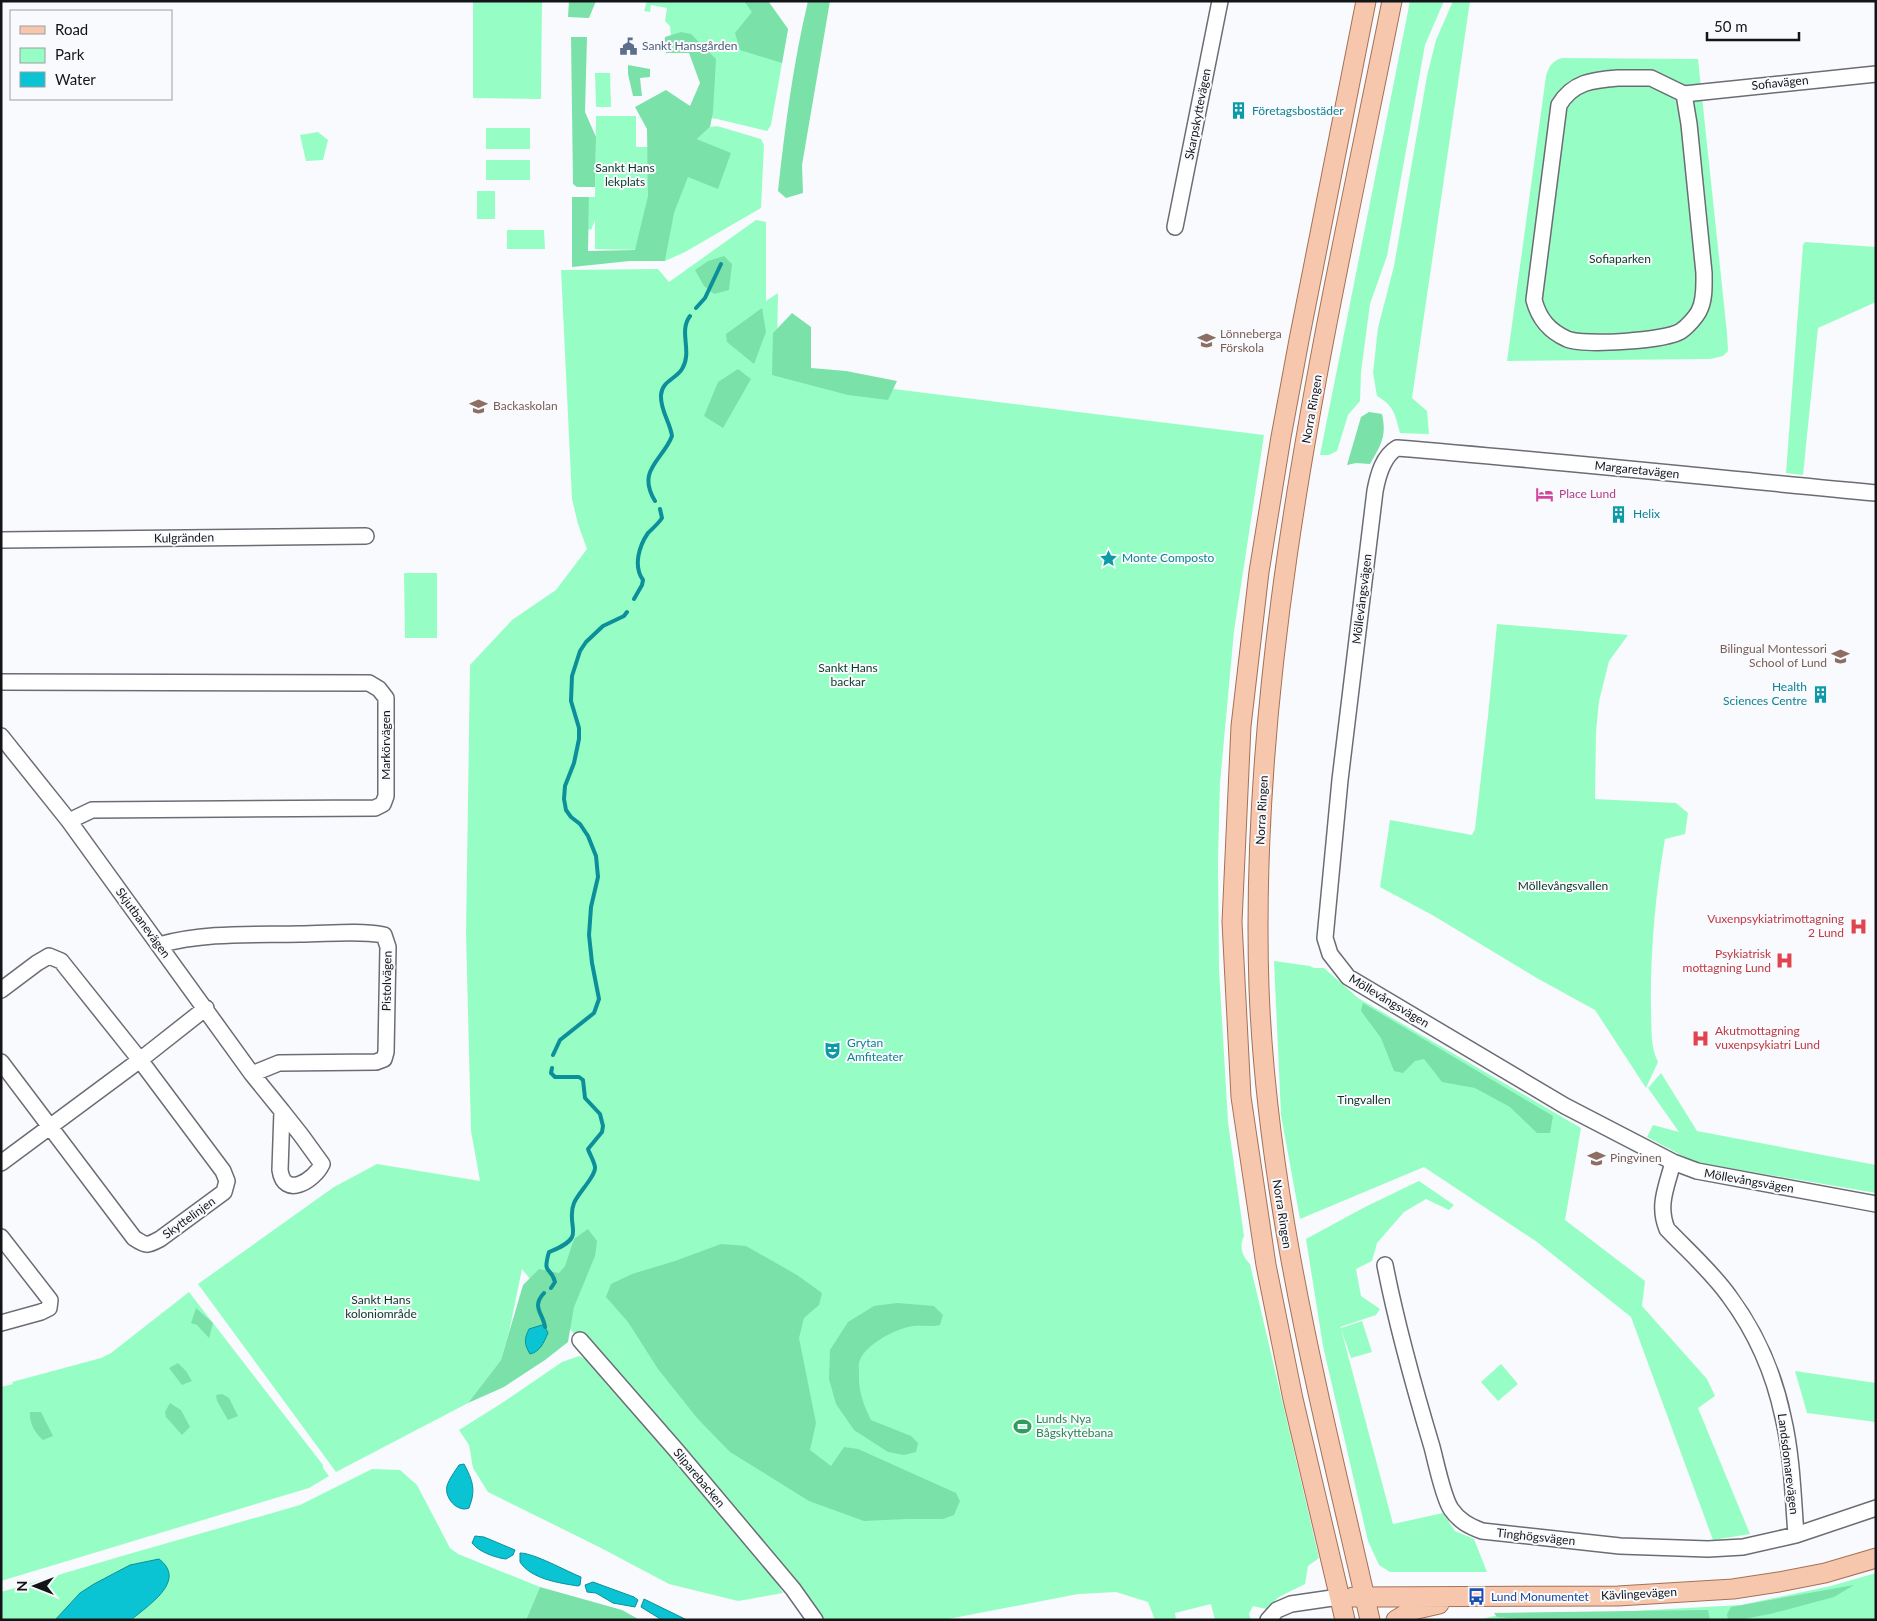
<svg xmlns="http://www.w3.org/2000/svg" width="1877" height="1621" viewBox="0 0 1877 1621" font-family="Lato,sans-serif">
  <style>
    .green { fill: #96fec4 }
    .forest { fill: #7ae1a9 }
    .water { fill: #0ac3d3; stroke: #0d8f9b }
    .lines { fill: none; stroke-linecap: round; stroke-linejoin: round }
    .stream { stroke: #0d8f9b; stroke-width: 4 }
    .minor-casing { stroke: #6b6d75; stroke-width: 18 }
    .major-casing { stroke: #a47155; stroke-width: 21 }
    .minor { stroke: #fff; stroke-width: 15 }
    .major { stroke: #f7c7ad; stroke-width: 19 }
    .labels { text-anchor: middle; stroke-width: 4; stroke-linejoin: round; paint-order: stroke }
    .service-label { font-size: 12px; fill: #4e5e75; stroke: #f9fafe; text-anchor: start }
    .street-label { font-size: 12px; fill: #141518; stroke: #f9fafe }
    .culture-label { font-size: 12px; fill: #0d838f; stroke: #f9fafe; text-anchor: start }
    .park-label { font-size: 12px; fill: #093722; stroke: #f9fafe }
    .education-label { font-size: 12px; fill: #785e54; stroke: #f9fafe; text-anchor: start }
    .hotel-label { font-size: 12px; fill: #b23c85; stroke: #f9fafe; text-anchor: start }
    .health-label { font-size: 12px; fill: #be3a42; stroke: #f9fafe; text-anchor: end }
    .leisure-label { font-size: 12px; fill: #27864d; stroke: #f9fafe; text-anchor: start }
    .transit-label { font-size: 12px; fill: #164399; stroke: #f9fafe; text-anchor: start }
  </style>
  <rect width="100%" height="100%" fill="#f9fafe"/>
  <path class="green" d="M473 1H542L541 99 473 98Z
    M647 1H768L788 29 771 125 767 131 717 119 703 117 700 52 672 50 670 26 665 21 667 8 651 5 650 12 644 11Z
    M1410 1H1444L1425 45 1387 256 1370 304 1361 372 1360 401 1348 415 1337 451 1329 455H1320Z
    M1453 1H1470L1412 398 1427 411 1429 434 1400 433C1395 414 1394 406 1377 396L1373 373 1378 328 1394 266 1427 76 1436 40Z
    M1562 58 1698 59 1727 333 1728 351 1723 356 1710 359 1507 361 1546 76C1549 66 1552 61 1562 58Z
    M595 73H610L611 107H596Z
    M596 116H636V147H656L649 250 595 249V220L591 230 588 229 589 197H595Z
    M717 126 761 139 764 145 761 208 685 252 665 261 673 215 688 176 730 153 697 139 710 127Z
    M486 128H530V149H486Z
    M318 132 328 140 323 160 306 161 300 135Z
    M486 160H530V180H486Z
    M477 191H495V219H477Z
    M756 220 766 222V301L778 293 777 348 805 378 1264 435 1234 631 1220 783 1218 859 1219 969 1228 1122 1244 1236C1239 1246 1242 1256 1250 1264L1319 1558 1308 1566 1305 1584 1279 1597 1266 1609 1253 1606 1249 1614 1251 1620H1215L1211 1604 1175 1613 1176 1620H1155L1148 1602 1116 1592 1078 1594 943 1620H824L584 1339 574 1334 522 1269 509 1332 501 1360 468 1403 336 1472 198 1284 334 1187 377 1164 480 1181 471 1131 466 934 470 665 512 620 556 590 587 549 578 524 572 499 561 270 658 269 669 282Z
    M507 230H544L545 249H507Z
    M1805 242 1876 247V302L1818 328 1803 475 1786 473 1803 245Z
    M404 573H437V638H405Z
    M1497 624 1628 635 1609 661 1599 701 1596 732 1595 799 1676 803 1688 813 1685 834 1665 839C1655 896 1650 955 1651 1013 1652 1030 1650 1046 1658 1062L1646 1088 1595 1010 1535 977 1434 916 1380 887 1390 820 1472 835 1475 829 1488 716Z
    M1274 961 1310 966 1314 968H1324L1358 998 1581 1128 1565 1220 1645 1281 1642 1306 1707 1379 1715 1396 1698 1408 1750 1534 1713 1540 1631 1317 1537 1242 1424 1167 1300 1219 1281 1115Z
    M1661 1073 1697 1131 1876 1165V1193L1694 1162 1647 1137 1653 1125 1679 1132 1648 1088Z
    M1419 1181 1454 1205 1449 1210 1426 1199 1404 1212 1377 1243 1372 1261 1356 1269 1361 1296 1380 1309 1376 1315 1340 1327 1341 1328 1362 1321 1372 1352 1351 1358 1341 1329 1393 1524 1443 1513 1455 1531 1474 1539 1487 1572H1390L1379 1565 1368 1541 1323 1346 1306 1239 1365 1207Z
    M189 1292 323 1465V1468L329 1476 309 1488 1 1581V1387L13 1384 12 1382 101 1358 111 1353Z
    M579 1356 588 1360C632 1409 675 1459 717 1510 740 1536 767 1563 783 1593L738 1601 669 1584 601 1548 488 1492 473 1468 469 1445 459 1430 502 1403 562 1362Z
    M1501 1364 1518 1384 1498 1401 1481 1382Z
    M1795 1371 1876 1383V1422L1807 1413Z
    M372 1469 400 1470 417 1485 450 1548 458 1554 540 1587 526 1620H131L159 1596 130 1565 80 1593 55 1620H1V1592L122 1556 300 1505Z
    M1876 1573V1620H1478L1498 1615 1613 1612 1741 1605 1831 1586Z"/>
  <path class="forest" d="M569 1H596L589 18 568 17Z
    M744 1H768L788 29 782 63 740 50 735 33 752 12Z
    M808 1H830L802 165 803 193 786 198 778 191C785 127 793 64 808 1Z
    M681 32 691 34 716 59 713 112 710 127 697 139 731 153 718 189 688 177 674 213 665 261H630L572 267V197H589L588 251 635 250 648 196 647 129 635 107 666 90 690 106 700 83 689 53H666L664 46 665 37Z
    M571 37H587L585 112 596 137 595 187H577L573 184Z
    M628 65 650 69V77L640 78 642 96H633L628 74Z
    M724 256 732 264 729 290 714 294 704 286 695 270 708 261Z
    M762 308 766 332 754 364 727 342 726 334Z
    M792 313 811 327V368L846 371 897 381 888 400 848 395 772 375 773 333Z
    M738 369 751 379 723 428 704 416 718 382Z
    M1369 412 1382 414C1387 436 1381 445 1370 464L1356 463 1347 465 1361 417Z
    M1363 1003 1553 1116 1550 1133H1537L1510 1107 1475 1088 1442 1082 1424 1059 1415 1061 1403 1073 1394 1071 1381 1038 1361 1011Z
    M588 1229 597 1241 595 1256 574 1307 568 1342 545 1360 504 1387 468 1403 501 1360 523 1285 539 1269 559 1273 565 1266 574 1239Z
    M721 1244 746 1246 797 1275 822 1293 819 1305 804 1318 799 1338 816 1423 810 1450 831 1466 844 1447 858 1449 956 1493 960 1501 954 1515 943 1519H906L864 1521 809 1501 730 1452 697 1418 658 1369 628 1322 606 1297 611 1284 632 1274 675 1261Z
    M897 1303 934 1306 943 1315 940 1325C931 1327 923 1325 913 1326 897 1328 866 1344 860 1360 858 1363 859 1369 859 1372 858 1390 863 1404 871 1420L911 1436 918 1443 916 1452 904 1455 888 1452 854 1430 836 1404 829 1379 830 1350 848 1322 874 1306Z
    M196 1308 213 1323 209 1338 197 1325 191 1323Z
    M178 1363 186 1371 192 1381 182 1385 169 1368Z
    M222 1394 229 1398 238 1416 228 1420 217 1401 216 1395Z
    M170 1403 181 1410 190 1427 182 1435 166 1417 165 1412Z
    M30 1412H41L53 1436 43 1440C35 1433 29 1423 30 1412Z
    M1854 1585 1834 1597 1770 1614 1738 1620H1728L1727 1614 1731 1607Z
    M540 1587 622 1610 640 1620H526Z
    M1708 1610 1710 1620H1529L1497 1617 1494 1613Z"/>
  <path class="water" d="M542 1325 545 1327 548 1333C544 1342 540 1352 530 1354 524 1344 524 1339 529 1329Z
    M464 1464C473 1481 476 1490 469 1508 458 1513 444 1498 447 1486 449 1479 455 1471 459 1465Z
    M475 1536 484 1537 515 1550 513 1555 506 1559C496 1558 479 1552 472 1543Z
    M520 1553C534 1553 566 1571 581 1577L580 1585 578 1586C559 1583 531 1579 520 1562Z
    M159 1559C188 1581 147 1606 131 1620H55L80 1593 94 1584 130 1565Z
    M593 1582 634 1597 638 1600 635 1607 613 1603 596 1593 587 1592 585 1585Z
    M644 1599 687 1620H662L641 1607Z"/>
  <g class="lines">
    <path class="stream" d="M696 308 705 298 721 264
      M655 501C636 470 663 460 672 436 670 422 660 410 661 395 662 381 676 379 682 369 693 351 678 332 690 316
      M634 599 642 585 643 580C633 566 639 546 648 533 653 528 658 524 662 518L660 509
      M553 1055 560 1040 594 1013 599 999 592 963 589 935 591 907 598 877 596 856 588 836 580 824 571 817 566 810 564 799 565 786 574 763 579 739V728L571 701 572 676 580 651 586 642 603 626 624 616 627 612
      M551 1288 555 1282C551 1266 542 1276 549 1252 556 1249 568 1245 572 1237 576 1230 568 1217 574 1203 578 1193 596 1176 595 1167 594 1161 590 1155 588 1149L602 1132 603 1126 600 1114 585 1098 583 1080 579 1077H555L551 1073 552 1068
      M544 1293C531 1307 543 1313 545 1327"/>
    <defs>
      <path id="minor" d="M1618 78H1651L1684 94 1689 124 1704 273C1704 285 1705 300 1699 311 1696 317 1687 327 1681 331 1666 341 1584 346 1567 339 1549 331 1539 319 1534 300L1559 105C1573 82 1592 80 1618 78Z
        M1684 94 1876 74
        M1175 227 1220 1
        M1876 493C1716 478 1557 461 1397 448 1383 456 1378 475 1375 491L1340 780 1325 938 1330 954 1348 977 1565 1106 1673 1162 1697 1171 1876 1204
        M1 540 366 536
        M1 682 369 683 379 689 386 698V796L383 804 375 808 92 810 69 821
        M1 736 69 821 252 1074 282 1111
        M159 945C205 932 253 935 300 934 327 934 357 930 384 935L388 947 386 1052 384 1059 376 1062 279 1063 252 1074
        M1 990 37 963 49 956 61 961 140 1060 223 1171 227 1181 224 1192 160 1239C147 1246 146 1246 134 1238L1 1062
        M282 1111 301 1135 322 1164C314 1181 284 1199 280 1170Z
        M1673 1162C1667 1186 1657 1205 1667 1229 1687 1250 1712 1272 1729 1296 1755 1331 1774 1374 1783 1417 1792 1455 1793 1496 1796 1535
        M1 1163 140 1060 206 1008
        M1 1237 50 1300 49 1308 41 1312 1 1323
        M1385 1265C1397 1327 1414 1387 1432 1447 1436 1462 1443 1497 1451 1509 1459 1521 1469 1526 1482 1531L1620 1546 1708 1549 1743 1547 1796 1535 1876 1508
        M580 1340 676 1450 793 1589 815 1620
        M1268 1620 1277 1610 1291 1604 1339 1597"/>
      <path id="major" d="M1353 1597 1618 1596 1733 1589 1779 1582 1825 1573 1876 1558
        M1345 1620 1293 1399 1266 1265 1241 1097 1232 922 1241 726 1259 572 1281 437 1299 340 1366 1
        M1370 1620C1323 1411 1267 1203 1259 988 1248 655 1327 326 1392 1
        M1396 1620 1413 1610 1439 1604"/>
    </defs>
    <use href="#minor" class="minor-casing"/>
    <use href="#major" class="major-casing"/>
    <use href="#minor" class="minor"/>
    <use href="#major" class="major"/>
  </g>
  <defs>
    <symbol id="civic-bare" viewBox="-9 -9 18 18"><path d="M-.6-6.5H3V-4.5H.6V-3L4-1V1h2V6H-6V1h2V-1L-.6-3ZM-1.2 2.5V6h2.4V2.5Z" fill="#5c6f8a" stroke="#f9fafe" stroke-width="2.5" paint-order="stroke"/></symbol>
    <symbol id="building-bare" viewBox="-9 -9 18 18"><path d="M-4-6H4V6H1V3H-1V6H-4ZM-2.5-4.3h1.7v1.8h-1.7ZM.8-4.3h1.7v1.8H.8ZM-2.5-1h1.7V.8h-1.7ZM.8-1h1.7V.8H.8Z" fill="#0f9aa8" stroke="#f9fafe" stroke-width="2.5" paint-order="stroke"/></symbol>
    <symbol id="school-bare" viewBox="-9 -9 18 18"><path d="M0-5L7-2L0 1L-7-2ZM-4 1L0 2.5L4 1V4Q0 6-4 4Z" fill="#8d6e63" stroke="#f9fafe" stroke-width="2.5" paint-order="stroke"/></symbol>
    <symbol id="hotel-bare" viewBox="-9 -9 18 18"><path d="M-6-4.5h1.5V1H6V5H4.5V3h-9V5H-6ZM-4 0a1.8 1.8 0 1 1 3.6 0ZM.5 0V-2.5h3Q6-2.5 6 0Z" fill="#d1479c" stroke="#f9fafe" stroke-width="2.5" paint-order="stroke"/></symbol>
    <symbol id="sight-bare" viewBox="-9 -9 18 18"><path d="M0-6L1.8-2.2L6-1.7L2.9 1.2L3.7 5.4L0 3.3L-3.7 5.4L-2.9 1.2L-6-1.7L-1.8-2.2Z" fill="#0f9aa8" stroke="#f9fafe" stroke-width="2.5" paint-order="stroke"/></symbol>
    <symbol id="hospital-bare" viewBox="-9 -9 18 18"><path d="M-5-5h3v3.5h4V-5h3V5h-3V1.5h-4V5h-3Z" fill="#e0444e" stroke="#f9fafe" stroke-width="2.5" paint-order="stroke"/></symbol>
    <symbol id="theatre-bare" viewBox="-9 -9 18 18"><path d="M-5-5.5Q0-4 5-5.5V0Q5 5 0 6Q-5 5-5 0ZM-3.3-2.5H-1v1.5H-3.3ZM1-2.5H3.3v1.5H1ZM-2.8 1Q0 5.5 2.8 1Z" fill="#0f9aa8" stroke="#f9fafe" stroke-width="2.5" paint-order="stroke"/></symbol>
    <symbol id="stadium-bare" viewBox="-9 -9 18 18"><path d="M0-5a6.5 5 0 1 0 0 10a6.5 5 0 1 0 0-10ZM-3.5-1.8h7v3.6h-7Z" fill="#2e9e5b" stroke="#f9fafe" stroke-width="2.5" paint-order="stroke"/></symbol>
    <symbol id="bus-bare" viewBox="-9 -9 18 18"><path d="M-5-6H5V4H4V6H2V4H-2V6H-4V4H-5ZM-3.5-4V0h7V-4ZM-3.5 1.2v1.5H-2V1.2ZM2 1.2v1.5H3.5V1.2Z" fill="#1a4fb4" stroke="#f9fafe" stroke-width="2.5" paint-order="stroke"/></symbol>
  </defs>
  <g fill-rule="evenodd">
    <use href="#civic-bare" x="616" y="34" width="25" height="25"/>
    <use href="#building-bare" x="1226" y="98" width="25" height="25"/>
    <use href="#school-bare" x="1194" y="328" width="25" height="25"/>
    <use href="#school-bare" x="466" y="394" width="25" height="25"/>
    <use href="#hotel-bare" x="1532" y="482" width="25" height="25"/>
    <use href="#building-bare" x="1606" y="502" width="25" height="25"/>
    <use href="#sight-bare" x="1096" y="546" width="25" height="25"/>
    <use href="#school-bare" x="1828" y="644" width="25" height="25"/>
    <use href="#building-bare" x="1808" y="682" width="25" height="25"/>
    <use href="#hospital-bare" x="1846" y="914" width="25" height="25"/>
    <use href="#hospital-bare" x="1772" y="948" width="25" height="25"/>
    <use href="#hospital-bare" x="1688" y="1026" width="25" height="25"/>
    <use href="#theatre-bare" x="820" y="1038" width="25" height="25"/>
    <use href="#school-bare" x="1584" y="1146" width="25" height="25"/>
    <use href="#stadium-bare" x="1010" y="1414" width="25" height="25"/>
    <use href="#bus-bare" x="1464" y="1584" width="25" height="25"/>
  </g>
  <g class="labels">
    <g class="service-label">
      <text x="642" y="50">Sankt Hansgården</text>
    </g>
    <g class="street-label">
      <text transform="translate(1780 83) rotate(-6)" y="4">Sofiavägen</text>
      <text transform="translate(1198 114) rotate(-79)" y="4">Skarpskyttevägen</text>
      <text transform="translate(1312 409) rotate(-80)" y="4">Norra Ringen</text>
      <text transform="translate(1637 470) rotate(6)" y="4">Margaretavägen</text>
      <text transform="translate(184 538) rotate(-1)" y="4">Kulgränden</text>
      <text transform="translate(1362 599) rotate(-83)" y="4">Möllevångsvägen</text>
      <text transform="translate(386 745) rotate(-90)" y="4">Markörvägen</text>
      <text transform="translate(1262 810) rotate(-87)" y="4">Norra Ringen</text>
      <text transform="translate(143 923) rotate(54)" y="4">Skjutbanevägen</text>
      <text transform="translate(387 981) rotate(-89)" y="4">Pistolvägen</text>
      <text transform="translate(1389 1001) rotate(31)" y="4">Möllevångsvägen</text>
      <text transform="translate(1749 1181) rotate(10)" y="4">Möllevångsvägen</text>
      <text transform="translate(1282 1214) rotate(81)" y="4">Norra Ringen</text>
      <text transform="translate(189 1218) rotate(-36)" y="4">Skyttelinjen</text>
      <text transform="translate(1788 1464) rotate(83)" y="4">Landsdomarevägen</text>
      <text transform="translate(699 1478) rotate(50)" y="4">Sliparebacken</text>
      <text transform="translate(1536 1537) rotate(6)" y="4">Tinghögsvägen</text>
      <text transform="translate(1639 1594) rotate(-3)" y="4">Kävlingevägen</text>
    </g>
    <g class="culture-label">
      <text x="1252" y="115">Företagsbostäder</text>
      <text x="1633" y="518">Helix</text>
      <text x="1122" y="562">Monte Composto</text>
      <text x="1807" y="691" text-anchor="end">Health<tspan x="1807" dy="14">Sciences Centre</tspan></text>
      <text x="847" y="1047">Grytan<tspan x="847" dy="14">Amfiteater</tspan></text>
    </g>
    <g class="park-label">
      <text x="625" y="172">Sankt Hans<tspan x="625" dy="14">lekplats</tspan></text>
      <text x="1620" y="263">Sofiaparken</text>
      <text x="848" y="672">Sankt Hans<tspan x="848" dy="14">backar</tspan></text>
      <text x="1563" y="890">Möllevångsvallen</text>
      <text x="1364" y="1104">Tingvallen</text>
      <text x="381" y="1304">Sankt Hans<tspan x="381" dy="14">koloniområde</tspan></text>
    </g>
    <g class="education-label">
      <text x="1220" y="338">Lönneberga<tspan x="1220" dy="14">Förskola</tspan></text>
      <text x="493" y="410">Backaskolan</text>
      <text x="1827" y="653" text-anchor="end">Bilingual Montessori<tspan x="1827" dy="14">School of Lund</tspan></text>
      <text x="1610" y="1162">Pingvinen</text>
    </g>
    <g class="hotel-label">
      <text x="1559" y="498">Place Lund</text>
    </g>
    <g class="health-label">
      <text x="1844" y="923">Vuxenpsykiatrimottagning<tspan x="1844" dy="14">2 Lund</tspan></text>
      <text x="1771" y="958">Psykiatrisk<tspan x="1771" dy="14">mottagning Lund</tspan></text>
      <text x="1715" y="1035" text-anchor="start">Akutmottagning<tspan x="1715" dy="14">vuxenpsykiatri Lund</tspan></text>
    </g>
    <g class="leisure-label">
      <text x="1036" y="1423">Lunds Nya<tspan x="1036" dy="14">Bågskyttebana</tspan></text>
    </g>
    <g class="transit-label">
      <text x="1491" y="1601">Lund Monumentet</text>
    </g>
  </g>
  <rect width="1877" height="1621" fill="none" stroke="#141518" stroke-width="5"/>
  <rect x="10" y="10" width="162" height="90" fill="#f9fafe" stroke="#9d9ea2"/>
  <rect x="20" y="26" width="25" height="8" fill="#f7c7ad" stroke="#9d9ea2"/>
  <text x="55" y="35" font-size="15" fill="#141518">Road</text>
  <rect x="20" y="48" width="25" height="15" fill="#96fec4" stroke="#9d9ea2"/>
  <text x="55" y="60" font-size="15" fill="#141518">Park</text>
  <rect x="20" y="72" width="25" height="15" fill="#0ac3d3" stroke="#9d9ea2"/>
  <text x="55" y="85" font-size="15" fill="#141518">Water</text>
  <g transform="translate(35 1586) rotate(270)" stroke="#f9fafe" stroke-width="4" paint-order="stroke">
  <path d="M0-4L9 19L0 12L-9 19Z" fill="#141518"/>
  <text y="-8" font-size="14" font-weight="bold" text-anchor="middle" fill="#141518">N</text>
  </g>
  <path d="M1707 32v8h92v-8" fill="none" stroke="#141518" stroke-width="2.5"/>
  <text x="1714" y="32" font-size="15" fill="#141518" stroke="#f9fafe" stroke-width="4" paint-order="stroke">50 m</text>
</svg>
